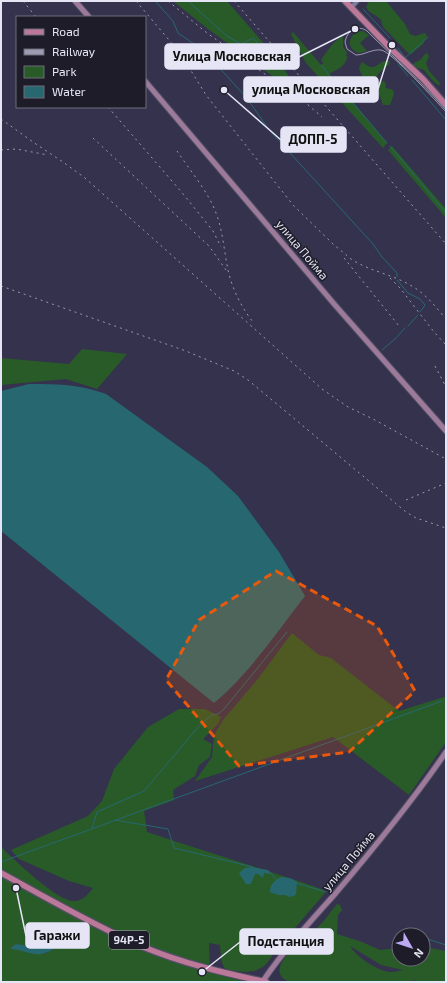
<svg xmlns="http://www.w3.org/2000/svg" width="447" height="983" viewBox="0 0 447 983" font-family="'Exo 2',sans-serif">
  <style>
    .green { fill: #295b29; fill-rule: evenodd }
    .water { fill: #276870 }
    .lines { fill: none; stroke-linecap: round; stroke-linejoin: round }
    .stream { stroke: #276870; stroke-width: 1 }
    .tertiary-casing { stroke: #504f65; stroke-width: 6 }
    .secondary-casing { stroke: #504f65; stroke-width: 7 }
    .primary-casing { stroke: #504f65; stroke-width: 8 }
    .tertiary { stroke: #7f7d9d; stroke-width: 4 }
    .secondary { stroke: #9d7a9a; stroke-width: 5 }
    .primary { stroke: #bc7898; stroke-width: 5.5 }
    .tram { stroke: #9c9bb0; stroke-width: 1 }
    .rail { stroke: #9c9bb0; stroke-width: 1; stroke-dasharray: 2 4; stroke-linecap: butt }
    .marked { fill: #e8590c; fill-opacity: 0.2; stroke: #e8590c; stroke-width: 3; stroke-dasharray: 8 5; stroke-linejoin: round }
    .labels { text-anchor: middle; stroke-width: 3; stroke-linejoin: round; paint-order: stroke }
    .shield { fill: #1d1c28; stroke: #a9a9b8; stroke-width: 1 }
    .shield-label { font-size: 11px; font-weight: bold; fill: #e5e5f6 }
    .street-label { font-size: 12px; fill: #e5e5f6; stroke: #1d1c28 }
    .leader { fill: none; stroke: #e5e5f6; stroke-width: 1.5 }
    .callout-dot { fill: #e5e5f6; stroke: #1d1c28; stroke-width: 1.5 }
    .callout { fill: #e5e5f6; stroke: #e5e5f6; stroke-width: 1.5 }
    .callout-label { font-size: 13px; text-anchor: middle; font-weight: bold; fill: #111 }
  </style>
  <rect width="100%" height="100%" fill="#34324d"/>
  <path class="green" d="M173 1H227L278 60 304 99 208 29Z
    M369 1H386L405 24 410 34 415 36 425 33 427 36 423 44 411 54 408 53 383 27 381 20C376 14 369 14 366 7Z
    M363 31 369 35 360 43 367 51 359 53C344 49 349 31 363 31Z
    M293 32 321 65 323 63 321 60C328 50 331 44 341 37H343V46L347 53 346 56 348 57C346 59 346 62 344 64 341 69 333 71 329 74L387 143 383 148 306 63 291 34Z
    M426 53H427L429 56 426 63 429 71 440 83 439 86 432 80 424 70 413 66 414 63 420 60Z
    M384 61H389L390 64C384 68 379 72 376 78V81L379 83 383 81 385 82 386 88 393 90 394 94 390 105H383L380 96 377 92H362L359 90 363 77 359 69 361 63 362 62C374 70 372 68 384 61Z
    M392 146 446 209V218L388 150Z
    M82 349 127 354 97 389 66 379 1 385V358L69 364Z
    M292 633 319 655 331 658 399 711 444 697 446 699V742L409 795 333 737 195 781 212 757 214 735 223 720 257 680Z
    M179 709H205L221 717 218 724 203 739 212 744 210 757 199 765 195 776 173 790 174 800 144 811 147 832C206 852 265 869 324 890L325 893 277 949H276C266 969 257 974 235 971 232 970 226 970 224 967 220 961 221 951 220 945L209 943 210 972 248 982H1V847C14 859 59 904 76 901 84 900 89 893 93 888L69 881 19 859 11 850 88 816 102 801 114 769 148 727ZM62 932 67 934C49 957 45 957 18 949L16 944C21 945 26 947 31 948 44 948 55 942 62 932Z
    M337 904 340 905 342 910 338 915 337 934 362 942 380 950 399 948V959H423V944L425 947 446 951V982H416L414 979V982H290C260 972 303 938 314 930 323 924 330 912 337 904ZM350 946 381 965 403 970C399 971 394 972 390 972 378 971 356 957 350 946Z"/>
  <path class="water" d="M29 384C57 384 79 384 106 394L207 467 238 496 279 552 305 596C277 632 249 674 214 703L1 531V391Z
    M252 867 268 870 271 873 269 874 264 873 263 878 258 874H255L251 884H246L239 873 245 868Z
    M281 877 290 878 297 882 296 894 294 896 288 897 286 895H278L270 892C270 884 275 880 281 877Z
    M66 931 67 934C57 947 48 958 30 953 23 952 19 949 11 949V948L16 944C30 946 40 950 54 941 59 938 61 933 66 931Z"/>
  <g class="lines">
    <path class="stream" d="M155 1 173 21 178 33 203 50 246 97 270 131 373 244 382 257 397 273V277
      M188 1 227 36 241 44 253 38 276 64
      M363 9 390 38
      M398 48 405 57
      M405 58 428 37
      M398 64 408 76
      M321 65 387 143
      M412 80 446 120
      M390 146 446 213
      M397 280 408 293 420 299 425 305 420 312
      M408 326 418 315
      M382 350 395 339 405 328
      M115 820 168 829 174 848 253 867
      M92 828 97 812 144 791 199 726 212 715 218 714 224 709 287 632
      M1 862 442 701
      M271 873 276 880
      M296 883 326 892
      M424 938 446 945"/>
    <defs>
      <path id="tertiary" d="M351 8 357 1"/>
      <path id="secondary" d="M75 1 89 17
        M145 81 335 305 446 431
        M263 981C284 950 310 922 335 894 374 848 412 802 446 752"/>
      <path id="primary" d="M345 1 390 48 423 79 446 105
        M1 873C47 898 93 925 141 946 181 963 224 973 266 982"/>
    </defs>
    <use href="#tertiary" class="tertiary-casing"/>
    <use href="#secondary" class="secondary-casing"/>
    <use href="#primary" class="primary-casing"/>
    <use href="#tertiary" class="tertiary"/>
    <use href="#secondary" class="secondary"/>
    <use href="#primary" class="primary"/>
    <path class="tram" d="M446 110C422 82 394 58 367 31 357 24 347 31 345 42L347 49 356 55C364 55 372 49 381 50 391 51 437 102 446 112"/>
    <path class="rail" d="M23 1 36 17
      M136 1 180 53 206 95 293 205 333 244 351 259C369 271 391 274 410 285 425 293 435 306 446 319
      M168 1 207 33 307 104 322 117
      M234 1 446 244
      M108 107 184 195 213 231 221 247
      M1 119 33 142 63 162 85 178 322 389 348 407 373 419 446 459
      M93 138 209 246 226 270
      M1 150 16 149 48 155
      M177 151C189 169 209 193 216 213 223 231 224 251 228 270 232 288 241 307 253 322
      M344 258 399 326
      M390 278 400 288 434 332 446 345
      M1 286 186 351 234 371 248 380 406 512 416 518 446 528
      M435 366 446 387
      M406 500 446 483"/>
  </g>
  <path class="marked" d="M276 571 377 626 415 691 349 752 239 766 166 680 199 620Z"/>
  <g class="labels">
    <rect class="shield" x="109" y="931" width="40" height="18" rx="3"/>
    <g class="shield-label">
      <text x="129" y="944">94Р-5</text>
    </g>
    <g class="street-label">
      <text transform="translate(302 250) rotate(50)" y="4">улица Пойма</text>
      <text transform="translate(349 861) rotate(-50)" y="4">улица Пойма</text>
    </g>
  </g>
  <path class="leader" d="M355 29L299 57M392 45L378 89M224 90L281 140M16 888L26 936M202 972L240 942"/>
  <g class="callout-dot">
    <circle cx="355" cy="29" r="4"/>
    <circle cx="392" cy="45" r="4"/>
    <circle cx="224" cy="90" r="4"/>
    <circle cx="16" cy="888" r="4"/>
    <circle cx="202" cy="972" r="4"/>
  </g>
  <g class="callout">
    <rect x="165" y="44" width="134" height="25" rx="4"/>
    <rect x="244" y="77" width="134" height="25" rx="4"/>
    <rect x="281" y="127" width="65" height="25" rx="4"/>
    <rect x="26" y="923" width="63" height="25" rx="4"/>
    <rect x="240" y="929" width="93" height="25" rx="4"/>
  </g>
  <g class="callout-label">
    <text x="232" y="61">Улица Московская</text>
    <text x="311" y="94">улица Московская</text>
    <text x="313" y="144">ДОПП-5</text>
    <text x="57" y="940">Гаражи</text>
    <text x="286" y="946">Подстанция</text>
  </g>
  <rect width="447" height="983" fill="none" stroke="#e5e5f6" stroke-width="4"/>
  <rect x="16" y="16" width="130" height="92" fill="#1d1c28" stroke="#6d6c7a"/>
  <rect x="24" y="29" width="20" height="6" fill="#bc7898" stroke="#6d6c7a"/>
  <text x="52" y="36" font-size="12" fill="#e5e5f6">Road</text>
  <rect x="24" y="49" width="20" height="6" fill="#9c9bb0" stroke="#6d6c7a"/>
  <text x="52" y="56" font-size="12" fill="#e5e5f6">Railway</text>
  <rect x="24" y="66" width="20" height="12" fill="#295b29" stroke="#6d6c7a"/>
  <text x="52" y="76" font-size="12" fill="#e5e5f6">Park</text>
  <rect x="24" y="86" width="20" height="12" fill="#276870" stroke="#6d6c7a"/>
  <text x="52" y="96" font-size="12" fill="#e5e5f6">Water</text>
  <g transform="translate(411 947) rotate(129)"><circle r="19" fill="#1d1c28" stroke="#6d6c7a"/>
  <path d="M0-3L7 15L0 10L-7 15Z" fill="#bea9f5"/>
  <text y="-6" font-size="11" font-weight="bold" text-anchor="middle" fill="#e5e5f6">N</text>
  </g>
</svg>
